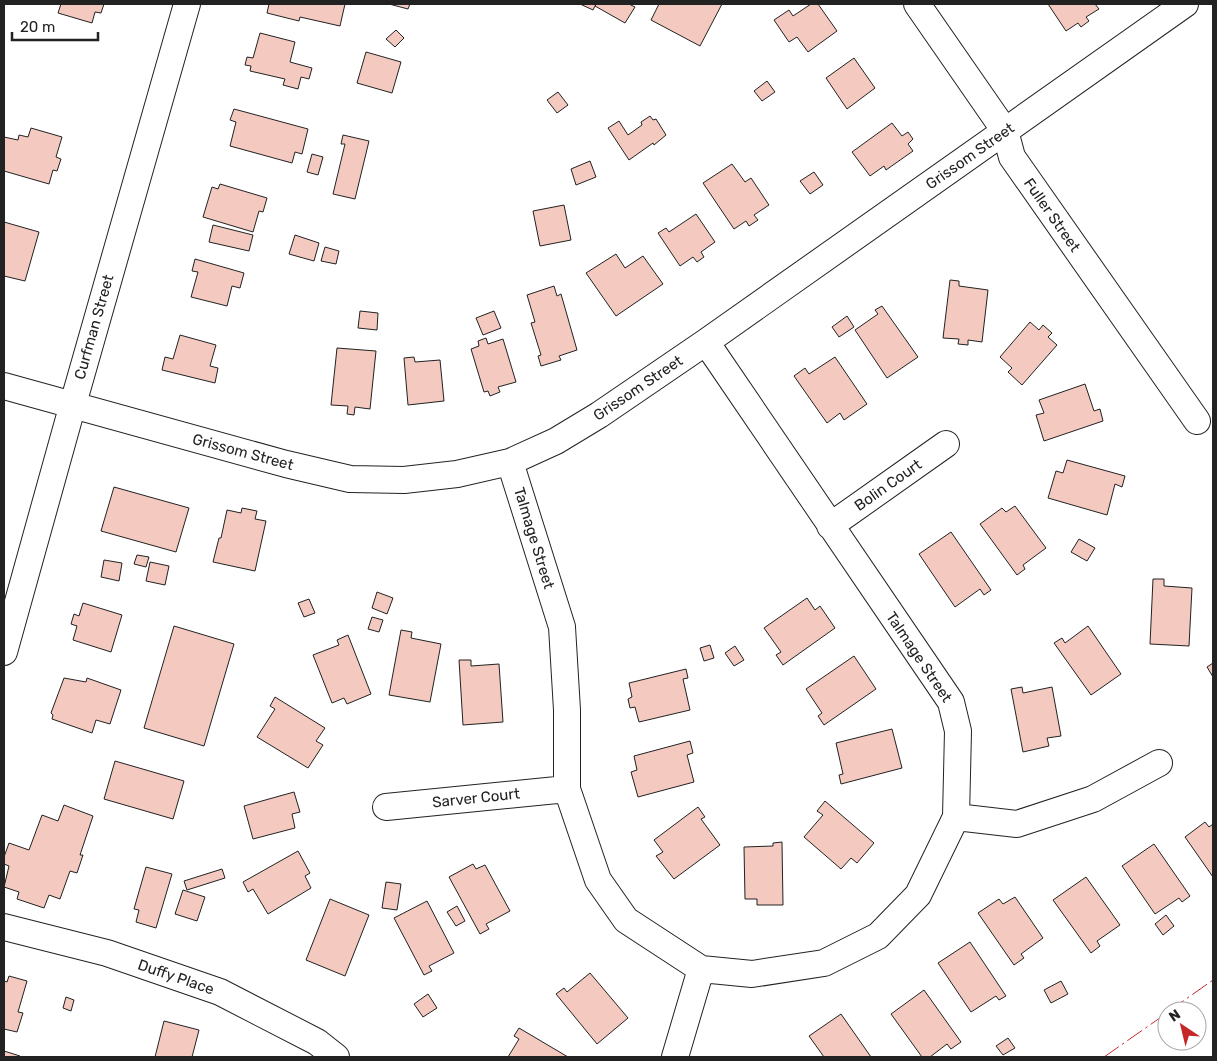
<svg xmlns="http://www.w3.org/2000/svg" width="1217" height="1061" viewBox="0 0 1217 1061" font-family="Rubik,sans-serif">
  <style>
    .building { fill: #f3c9c0; stroke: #222 }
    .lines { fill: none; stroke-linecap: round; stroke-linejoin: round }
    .minor-casing { stroke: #222; stroke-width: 28 }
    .minor { stroke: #fff; stroke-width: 26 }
    .power { stroke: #c62828; stroke-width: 1; stroke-dasharray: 18 4 2.5 4; stroke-linecap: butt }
    .labels { text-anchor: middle; stroke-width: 4; stroke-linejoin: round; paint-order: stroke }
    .street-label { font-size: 15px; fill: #222; stroke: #fff }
  </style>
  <rect width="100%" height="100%" fill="#fff"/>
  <path class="building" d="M61 4H104L101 13 95 12 92 23 58 13Z
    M269 4H345L340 26 300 17 299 21 267 13Z
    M389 4H410L408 9Z
    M580 4H596L593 10Z
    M597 4H629L635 7 625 23 595 6Z
    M659 4H722L700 46 651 20Z
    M811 4H818L837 31 808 52 797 37 789 42 774 20 789 10 793 16Z
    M1048 4H1095L1099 9 1086 17 1089 21 1081 27 1078 23 1066 31Z
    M396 30 404 38 395 47 386 39Z
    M260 33 295 42 290 62 312 68 309 79 301 77 298 89 283 85 285 79 250 71 251 66 245 65 247 57 253 58Z
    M366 52 401 62 392 93 357 83Z
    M854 58 875 88 847 109 826 78Z
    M767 81 775 92 762 101 754 91Z
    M558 92 568 105 557 113 547 100Z
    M234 109 308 129 302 154 295 152 292 163 230 146 236 122 230 120Z
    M650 116 653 120 656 119 666 135 654 145 653 143 629 160 608 128 619 121 628 135 642 125 641 122Z
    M892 123 902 136 908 132 913 139 908 144 913 151 886 170 884 166 870 176 852 152Z
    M31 128 62 137 56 157 61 159 57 171 53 170 49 184 4 171V137L18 140 19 135 28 137Z
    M343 135 369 141 355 199 333 194 345 144H341Z
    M312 154 323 157 318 175 307 172Z
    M590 161 596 177 576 185 571 169Z
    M732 164 745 182 751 178 769 205 754 215 758 220 749 226 746 221 734 229 703 183Z
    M814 172 823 185 810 194 800 181Z
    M220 184 267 198 263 212 259 211 253 232 203 217 212 187 218 189Z
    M564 205 571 240 540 246 533 211Z
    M696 214 715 242 701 252 704 257 697 262 693 257 680 266 658 233 666 228 669 232Z
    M4 222 39 232 25 281 4 276Z
    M213 225 253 235 249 251 209 242Z
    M295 235 319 243 314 261 289 254Z
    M325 247 339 251 336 264 321 261Z
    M616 254 625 268 643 256 663 284 616 316 586 273Z
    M195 259 244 273 240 288 232 286 227 306 191 297 198 272 192 271Z
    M950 280 959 281V286L988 290 982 342 968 340V345L958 344 959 339 943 338Z
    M554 286 557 296 561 294 577 350 559 356 561 360 541 366 538 356 541 355 531 323 535 322 527 295Z
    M882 306 918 357 887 378 855 330 878 314 875 310Z
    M360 311 378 313 377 330 358 328Z
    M494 311 501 328 483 335 476 318Z
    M847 316 854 327 839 337 832 327Z
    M1030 322 1039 330 1043 325 1052 333 1048 337 1057 345 1022 385 1008 372 1012 368 1000 357Z
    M180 335 216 345 210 366 218 368 215 383 162 370 165 357 173 359Z
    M486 338 488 344 503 339 516 382 498 387 500 392 490 396 488 391 484 392 471 349 479 346 478 341Z
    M337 348 376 351 370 409 355 407 354 415 347 414 348 406 331 405Z
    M414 357 415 362 440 360 444 401 408 405 404 358Z
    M835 357 867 404 844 420 840 413 827 423 794 376 805 368 809 374Z
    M1085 384 1094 411 1100 409 1103 421 1044 441 1036 415 1044 413 1039 400Z
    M1067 460 1125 476 1122 487 1115 484 1107 515 1048 498 1056 471 1063 473Z
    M114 487 189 508 176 552 101 531Z
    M1015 506 1046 548 1023 565 1025 569 1017 575 980 524 1002 508 1006 512Z
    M242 508 257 511 255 519 266 521 255 571 213 562 219 538H221L227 510 241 513Z
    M951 532 991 590 984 595 980 589 955 607 919 554Z
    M1079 539 1095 548 1087 561 1071 552Z
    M137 555 149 557 146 567 134 564Z
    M104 560 122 563 119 581 101 577Z
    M150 562 169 566 165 585 146 581Z
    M1153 579H1164V586L1192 588 1189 646 1150 644Z
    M377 592 393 598 387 614 372 608Z
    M807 598 815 610 820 606 835 628 783 665 776 655 781 652 764 628Z
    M309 599 315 613 304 617 298 603Z
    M83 603 122 615 111 652 73 640 77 626 71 624 74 614 79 616Z
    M372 617 383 620 379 632 368 629Z
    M174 626 234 644 204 746 144 728Z
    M1088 626 1121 674 1091 695 1054 643 1062 638 1065 643Z
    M401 630 412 632 411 638 441 644 430 702 389 695Z
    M348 635 371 694 347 704 344 698 332 703 313 655 339 645 337 640Z
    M710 645 714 658 704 661 700 648Z
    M735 646 744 660 734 666 725 653Z
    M854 656 876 689 824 725 818 716 822 713 806 689Z
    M459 660H471V666L499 664 503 722 463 725Z
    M1213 663V677L1207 667Z
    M686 669 688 678 683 679 690 710 639 722 635 707 630 708 628 699 632 697 629 683Z
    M64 678 86 682 87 678 121 690 110 724 96 720 92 733 52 719 53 715 51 713Z
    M1022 687 1023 693 1052 687 1061 736 1047 738 1049 746 1023 752 1011 689Z
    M275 697 325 728 316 741 323 745 308 768 257 737 275 709 270 706Z
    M892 729 902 768 841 784 839 775 843 774 836 743Z
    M690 741 693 753 687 755 694 782 638 797 631 772 637 770 634 756Z
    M115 761 184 781 173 819 104 799Z
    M294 792 300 812 292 814 295 828 253 839 244 806Z
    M825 801 874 843 857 863 851 858 841 869 804 837 823 815 817 811Z
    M64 805 93 816 80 855H83L77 873 70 871 60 899 49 895 44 908 17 899 19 892 4 887 9 866 4 864V857L9 843 29 850 42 815 58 821Z
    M698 807 705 817 701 819 720 845 674 879 656 856 663 852 654 840Z
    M1205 822 1209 827 1213 824V877L1185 837Z
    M782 842 783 905H757V899H745L744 847 773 846V843Z
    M1154 844 1190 896 1182 902 1179 898 1155 914 1122 866Z
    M298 851 310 873 305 876 311 888 268 914 253 889 248 892 243 882Z
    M473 864 476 869 485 865 510 911 486 924 489 929 480 934 449 877Z
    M146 867 172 874 156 928 136 922 139 910 134 909Z
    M222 869 225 878 187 890 184 881Z
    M1086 877 1120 925 1097 941 1100 946 1091 953 1053 900Z
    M386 882 401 884 397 910 382 908Z
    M183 890 205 897 197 921 175 914Z
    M1015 897 1043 938 1021 954 1024 958 1014 965 978 913 999 899 1003 904Z
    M330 899 369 915 345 976 306 960Z
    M427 901 454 953 429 966 432 971 424 975 394 918Z
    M457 906 465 921 456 926 447 912Z
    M1166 915 1174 926 1163 935 1155 924Z
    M970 942 1006 996 999 1000 996 996 971 1012 938 963Z
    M590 973 628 1018 597 1044 556 994 564 988 567 992Z
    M9 976 27 981 18 1012 23 1013 17 1032 4 1029V981L7 982Z
    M1061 981 1068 994 1051 1003 1044 990Z
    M924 990 961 1042 951 1049 947 1044 930 1057H922L891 1014Z
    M428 994 437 1008 423 1017 414 1004Z
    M66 997 74 1000 71 1011 63 1008Z
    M841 1014 871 1057H824L809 1036Z
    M164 1021 199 1030 192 1057H155Z
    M519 1028 568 1057H508L519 1039 514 1036Z
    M1008 1038 1015 1048 1003 1055 996 1046Z
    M4 1051 20 1056 19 1057H4Z"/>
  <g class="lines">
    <defs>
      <path id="minor" d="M917 4 1005 131 1012 157 1197 421
        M4 386 286 464 350 479 404 480 457 474 510 462 556 441 599 415 706 342 1185 4
        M510 462 562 627 567 710V789L598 880 626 920 701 969 752 974 824 963 878 936 918 895 956 817 958 731 951 702 706 342
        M830 526 946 444
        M4 652 73 404 187 4
        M386 807 567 789
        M956 817 1017 824 1093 799 1159 763
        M4 927 107 953 220 992 317 1042 336 1057
        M675 1057 701 969"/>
    </defs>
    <use href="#minor" class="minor-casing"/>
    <use href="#minor" class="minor"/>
    <path class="power" d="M1169 1011 1213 980
      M1104 1057 1167 1013"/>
  </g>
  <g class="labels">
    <g class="street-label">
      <text transform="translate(970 156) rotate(-35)" y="5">Grissom Street</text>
      <text transform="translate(1052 215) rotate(55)" y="5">Fuller Street</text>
      <text transform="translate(94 327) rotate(-74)" y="5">Curfman Street</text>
      <text transform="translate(638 388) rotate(-34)" y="5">Grissom Street</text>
      <text transform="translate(243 452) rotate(15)" y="5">Grissom Street</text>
      <text transform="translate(888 485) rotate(-35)" y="5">Bolin Court</text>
      <text transform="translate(534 538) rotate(73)" y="5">Talmage Street</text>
      <text transform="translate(919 657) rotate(56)" y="5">Talmage Street</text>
      <text transform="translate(476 798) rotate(-6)" y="5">Sarver Court</text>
      <text transform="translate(176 977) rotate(19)" y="5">Duffy Place</text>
    </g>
  </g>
  <rect width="1217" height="1061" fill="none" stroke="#222222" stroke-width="10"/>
  <g transform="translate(1182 1026) rotate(325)"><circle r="24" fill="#ffffff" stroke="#a7a7a7"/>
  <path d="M0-4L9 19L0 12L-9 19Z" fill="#c62828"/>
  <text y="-8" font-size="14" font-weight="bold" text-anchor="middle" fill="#222222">N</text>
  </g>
  <path d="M12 32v8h86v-8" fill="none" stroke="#222222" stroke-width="2.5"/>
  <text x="20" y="32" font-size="15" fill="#222222" stroke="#ffffff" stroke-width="4" paint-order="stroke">20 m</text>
</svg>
